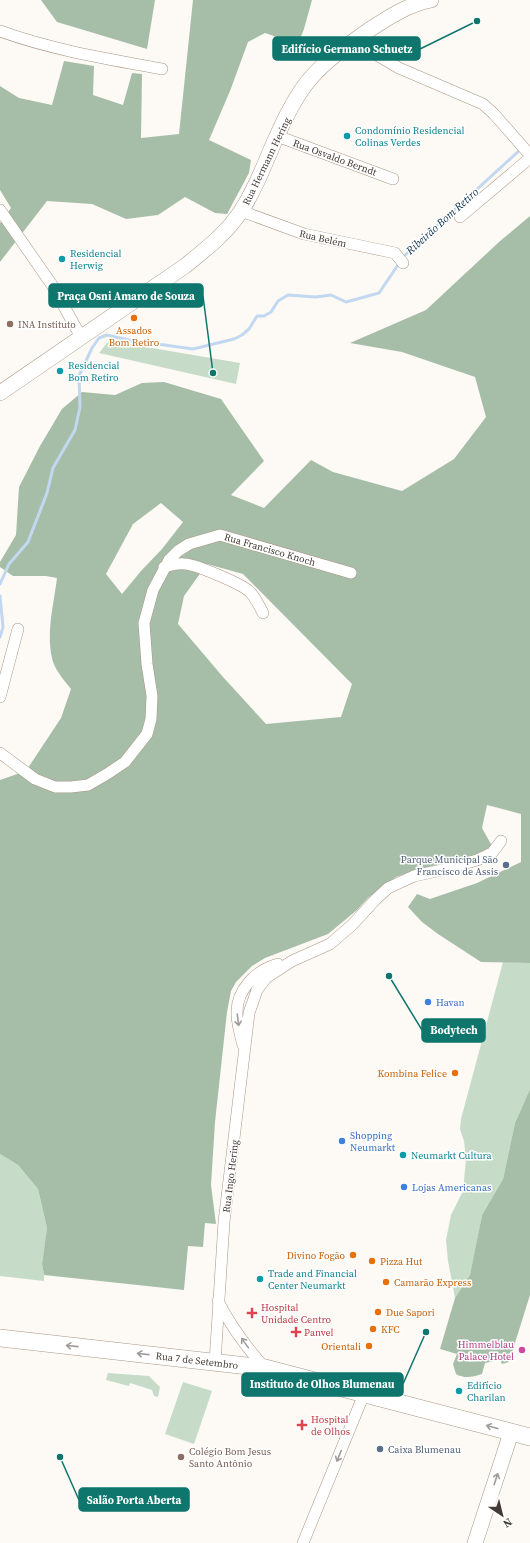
<svg xmlns="http://www.w3.org/2000/svg" width="530" height="1543" viewBox="0 0 530 1543" font-family="'Source Serif 4',serif">
  <style>
    .green { fill: #c6dcc8 }
    .forest { fill: #a6bea8; fill-rule: evenodd }
    .lines { fill: none; stroke-linecap: round; stroke-linejoin: round }
    .stream { stroke: #c2d8f0; stroke-width: 3 }
    .street-casing { stroke: #aa9685; stroke-width: 12 }
    .secondary-casing { stroke: #aa9685; stroke-width: 16 }
    .primary-casing { stroke: #aa9685; stroke-width: 18 }
    .street { stroke: #fff; stroke-width: 11 }
    .secondary { stroke: #fff; stroke-width: 15 }
    .primary { stroke: #fff; stroke-width: 17 }
    .oneway { stroke: #a19c99 }
    .culture-dot { fill: #0f9aa8; stroke: #fff; stroke-width: 1.5 }
    .food-dot { fill: #e8710a; stroke: #fff; stroke-width: 1.5 }
    .education-dot { fill: #8d6e63; stroke: #fff; stroke-width: 1.5 }
    .service-dot { fill: #5c6f8a; stroke: #fff; stroke-width: 1.5 }
    .shop-dot { fill: #3f7fe0; stroke: #fff; stroke-width: 1.5 }
    .health-dot { fill: #e0444e; stroke: #fff; stroke-width: 1.5 }
    .hotel-dot { fill: #d1479c; stroke: #fff; stroke-width: 1.5 }
    .labels { text-anchor: middle; stroke-width: 3; stroke-linejoin: round; paint-order: stroke }
    .culture-label { font-size: 10px; fill: #0d838f; stroke: #fff; text-anchor: start }
    .street-label { font-size: 10px; fill: #433a33; stroke: #fff }
    .education-label { font-size: 10px; fill: #785e54; stroke: #fff; text-anchor: start }
    .food-label { font-size: 10px; fill: #c56008; stroke: #fff; text-anchor: start }
    .service-label { font-size: 10px; fill: #4e5e75; stroke: #fff; text-anchor: end }
    .shop-label { font-size: 10px; fill: #366cbe; stroke: #fff; text-anchor: start }
    .health-label { font-size: 10px; fill: #be3a42; stroke: #fff; text-anchor: start }
    .hotel-label { font-size: 10px; fill: #b23c85; stroke: #fff; text-anchor: end }
    .water-label { font-size: 11px; font-style: italic; fill: #092c4c; stroke: #fff }
    .leader { fill: none; stroke: #0f766e; stroke-width: 1.5 }
    .callout-dot { fill: #0f766e; stroke: #fff; stroke-width: 1.5 }
    .callout { fill: #0f766e; stroke: #0f766e; stroke-width: 1.5 }
    .callout-label { font-size: 11px; text-anchor: middle; font-weight: bold; fill: #fff }
  </style>
  <rect width="100%" height="100%" fill="#fdf9f5"/>
  <path class="green" d="M117 342 240 363 236 384 99 353 107 343Z
    M503 962 530 963V1089L515 1123 503 1179 482 1215 470 1276 455 1298 448 1261 446 1240 451 1215 463 1191 466 1159 464 1141 460 1129 461 1119Z
    M0 1154 18 1165 38 1189 47 1228 42 1264 44 1275V1281L0 1276Z
    M108 1373 149 1376 160 1387 158 1397 154 1396 152 1390 130 1383 129 1386 106 1380Z
    M183 1382 212 1391 194 1444 165 1434Z"/>
  <path class="forest" d="M41 0H155L147 49 57 22Z
    M193 0H312L304 29 298 44 265 33 248 42 230 91 209 140 251 160 249 173 227 214 215 213 185 197 158 215 126 219 92 204 47 201 0 262V223L11 208 0 190V86L19 98 52 105 64 61 94 66 93 95 123 105 132 73 142 74 141 138 179 134Z
    M530 216V963L481 962 438 934 422 922 408 907 417 894 430 899 477 883 521 862V814L487 805 482 828 492 846 475 856 416 870 396 877 368 898 357 910 328 934 265 958 252 966 236 982 231 991 227 1012 215 1122 211 1185 216 1224 205 1223 203 1247 188 1246 184 1290 44 1275 42 1264 47 1228 38 1189 18 1165 0 1154V780L26 771 61 718 71 689C64 680 54 669 52 658 46 632 54 603 57 578L46 576H13L0 567V562L16 535 19 487 40 446 62 409 82 392 115 395 142 383 164 382 221 399 264 461 231 495 264 508 311 460 333 472 402 491 454 459 486 417 475 377 402 352 350 343 426 310 499 242ZM161 503 183 522 162 549 141 571 122 594 106 574 133 524ZM207 564 243 574 352 684 341 717 266 724 223 677 178 624 184 596Z
    M530 1089V1295L509 1362 502 1364 500 1360 485 1363 482 1374C472 1377 465 1379 456 1374L453 1364 457 1354 440 1349 455 1298 470 1275 482 1215 503 1179 515 1123Z"/>
  <g class="lines">
    <path class="stream" d="M0 584 9 564 28 542 47 493 53 468 75 430 80 407 79 376 92 348 99 338 107 335 129 340 193 349 234 339 242 335 249 329 257 316H264L271 312 278 301 288 295 316 297 331 295 346 302 379 293 404 256 521 149
      M0 596 3 627 0 637"/>
    <defs>
      <path id="street" d="M0 31C52 50 108 59 162 69
        M358 38 368 50 399 68 483 104 494 114 530 155
        M277 136 393 179
        M0 210 52 285 81 337
        M241 211 304 234 395 253 403 263
        M460 217 530 158
        M164 567C171 565 178 563 185 564 197 565 242 584 250 592 256 598 259 606 263 613
        M0 697 18 629
        M0 753 35 779 55 787H71L88 785 107 774 125 762 147 734 151 719 152 696 147 664 144 623 153 590 169 560 178 551 189 544 220 535 351 573
        M243 1045C240 1034 237 1024 237 1014 236 990 256 970 278 964
        M218 1301C230 1325 247 1348 265 1368
        M215 1362 224 1222 249 1013 257 990 266 978 292 961 330 944 352 925 376 899 388 888 414 876 447 869 477 860 492 853 501 841
        M303 1543 364 1394"/>
      <path id="secondary" d="M0 393 185 266C206 249 227 233 241 211 257 187 265 162 277 136 285 118 297 94 310 79 326 60 349 44 369 30 389 17 407 5 431 0
        M475 1543 511 1433"/>
      <path id="primary" d="M0 1338 265 1368 530 1437"/>
    </defs>
    <use href="#street" class="street-casing"/>
    <use href="#secondary" class="secondary-casing"/>
    <use href="#primary" class="primary-casing"/>
    <use href="#street" class="street"/>
    <use href="#secondary" class="secondary"/>
    <use href="#primary" class="primary"/>
  </g>
  <defs><path id="oneway-shaft" d="M-6 0H5M1.5-3L5.5 0L1.5 3" fill="none" stroke-width="1.6" stroke-linecap="round" stroke-linejoin="round"/></defs>
  <g class="oneway">
    <use href="#oneway-shaft" transform="translate(238 1020) rotate(83)"/>
    <use href="#oneway-shaft" transform="translate(245 1343) rotate(-125)"/>
    <use href="#oneway-shaft" transform="translate(72 1346) rotate(-174)"/>
    <use href="#oneway-shaft" transform="translate(143 1354) rotate(-174)"/>
    <use href="#oneway-shaft" transform="translate(492 1427) rotate(-165)"/>
    <use href="#oneway-shaft" transform="translate(339 1456) rotate(112)"/>
    <use href="#oneway-shaft" transform="translate(496 1479) rotate(-72)"/>
  </g>
  <g class="culture-dot">
    <circle cx="347" cy="136" r="4"/>
    <circle cx="62" cy="259" r="4"/>
    <circle cx="60" cy="371" r="4"/>
    <circle cx="403" cy="1155" r="4"/>
    <circle cx="260" cy="1279" r="4"/>
    <circle cx="459" cy="1391" r="4"/>
  </g>
  <g class="food-dot">
    <circle cx="134" cy="318" r="4"/>
    <circle cx="455" cy="1073" r="4"/>
    <circle cx="353" cy="1255" r="4"/>
    <circle cx="372" cy="1261" r="4"/>
    <circle cx="386" cy="1282" r="4"/>
    <circle cx="378" cy="1312" r="4"/>
    <circle cx="373" cy="1329" r="4"/>
    <circle cx="369" cy="1346" r="4"/>
  </g>
  <g class="education-dot">
    <circle cx="10" cy="324" r="4"/>
    <circle cx="181" cy="1457" r="4"/>
  </g>
  <g class="service-dot">
    <circle cx="506" cy="865" r="4"/>
    <circle cx="380" cy="1449" r="4"/>
  </g>
  <g class="shop-dot">
    <circle cx="428" cy="1002" r="4"/>
    <circle cx="342" cy="1141" r="4"/>
    <circle cx="404" cy="1187" r="4"/>
  </g>
  <g class="health-dot">
    <path d="M250 1307h4v4h4v4h-4v4h-4v-4h-4v-4h4z"/>
    <path d="M294 1326h4v4h4v4h-4v4h-4v-4h-4v-4h4z"/>
    <path d="M300 1419h4v4h4v4h-4v4h-4v-4h-4v-4h4z"/>
  </g>
  <circle class="hotel-dot" cx="522" cy="1350" r="4"/>
  <g class="labels">
    <g class="culture-label">
      <text x="355" y="134">Condomínio Residencial<tspan x="355" dy="12">Colinas Verdes</tspan></text>
      <text x="70" y="257">Residencial<tspan x="70" dy="12">Herwig</tspan></text>
      <text x="68" y="369">Residencial<tspan x="68" dy="12">Bom Retiro</tspan></text>
      <text x="411" y="1159">Neumarkt Cultura</text>
      <text x="268" y="1277">Trade and Financial<tspan x="268" dy="12">Center Neumarkt</tspan></text>
      <text x="467" y="1389">Edifício<tspan x="467" dy="12">Charilan</tspan></text>
    </g>
    <g class="street-label">
      <text transform="translate(335 157) rotate(20)" y="4">Rua Osvaldo Berndt</text>
      <text transform="translate(266 161) rotate(-64)" y="4">Rua Hermann Hering</text>
      <text transform="translate(323 238) rotate(13)" y="4">Rua Belém</text>
      <text transform="translate(270 549) rotate(16)" y="4">Rua Francisco Knoch</text>
      <text transform="translate(230 1176) rotate(-83)" y="4">Rua Ingo Hering</text>
      <text transform="translate(197 1360) rotate(7)" y="4">Rua 7 de Setembro</text>
    </g>
    <g class="education-label">
      <text x="18" y="328">INA Instituto</text>
      <text x="189" y="1455">Colégio Bom Jesus<tspan x="189" dy="12">Santo Antônio</tspan></text>
    </g>
    <g class="food-label">
      <text x="134" y="334" text-anchor="middle">Assados<tspan x="134" dy="12">Bom Retiro</tspan></text>
      <text x="447" y="1077" text-anchor="end">Kombina Felice</text>
      <text x="345" y="1259" text-anchor="end">Divino Fogão</text>
      <text x="380" y="1265">Pizza Hut</text>
      <text x="394" y="1286">Camarão Express</text>
      <text x="386" y="1316">Due Sapori</text>
      <text x="381" y="1333">KFC</text>
      <text x="361" y="1350" text-anchor="end">Orientali</text>
    </g>
    <g class="service-label">
      <text x="498" y="863">Parque Municipal São<tspan x="498" dy="12">Francisco de Assis</tspan></text>
      <text x="388" y="1453" text-anchor="start">Caixa Blumenau</text>
    </g>
    <g class="shop-label">
      <text x="436" y="1006">Havan</text>
      <text x="350" y="1139">Shopping<tspan x="350" dy="12">Neumarkt</tspan></text>
      <text x="412" y="1191">Lojas Americanas</text>
    </g>
    <g class="health-label">
      <text x="261" y="1311">Hospital<tspan x="261" dy="12">Unidade Centro</tspan></text>
      <text x="304" y="1336">Panvel</text>
      <text x="311" y="1423">Hospital<tspan x="311" dy="12">de Olhos</tspan></text>
    </g>
    <g class="hotel-label">
      <text x="514" y="1348">Himmelblau<tspan x="514" dy="12">Palace Hotel</tspan></text>
    </g>
    <g class="water-label">
      <text transform="translate(442 221) rotate(-42)" y="4">Ribeirão Bom Retiro</text>
    </g>
  </g>
  <path class="leader" d="M477 21L420 49M213 373L203 296M389 976L422 1030M426 1332L403 1384M60 1457L79 1500"/>
  <g class="callout-dot">
    <circle cx="477" cy="21" r="4"/>
    <circle cx="213" cy="373" r="4"/>
    <circle cx="389" cy="976" r="4"/>
    <circle cx="426" cy="1332" r="4"/>
    <circle cx="60" cy="1457" r="4"/>
  </g>
  <g class="callout">
    <rect x="273" y="37" width="147" height="23" rx="4"/>
    <rect x="49" y="284" width="154" height="23" rx="4"/>
    <rect x="422" y="1019" width="63" height="23" rx="4"/>
    <rect x="242" y="1373" width="161" height="23" rx="4"/>
    <rect x="79" y="1488" width="110" height="23" rx="4"/>
  </g>
  <g class="callout-label">
    <text x="347" y="53">Edifício Germano Schuetz</text>
    <text x="126" y="300">Praça Osni Amaro de Souza</text>
    <text x="454" y="1034">Bodytech</text>
    <text x="322" y="1388">Instituto de Olhos Blumenau</text>
    <text x="134" y="1504">Salão Porta Aberta</text>
  </g>
  <g transform="translate(502 1515) rotate(145)" stroke="#ffffff" stroke-width="3" paint-order="stroke">
  <path d="M0-3L7 15L0 10L-7 15Z" fill="#433a33"/>
  <text y="-6" font-size="11" font-weight="bold" text-anchor="middle" fill="#433a33">N</text>
  </g>
</svg>
